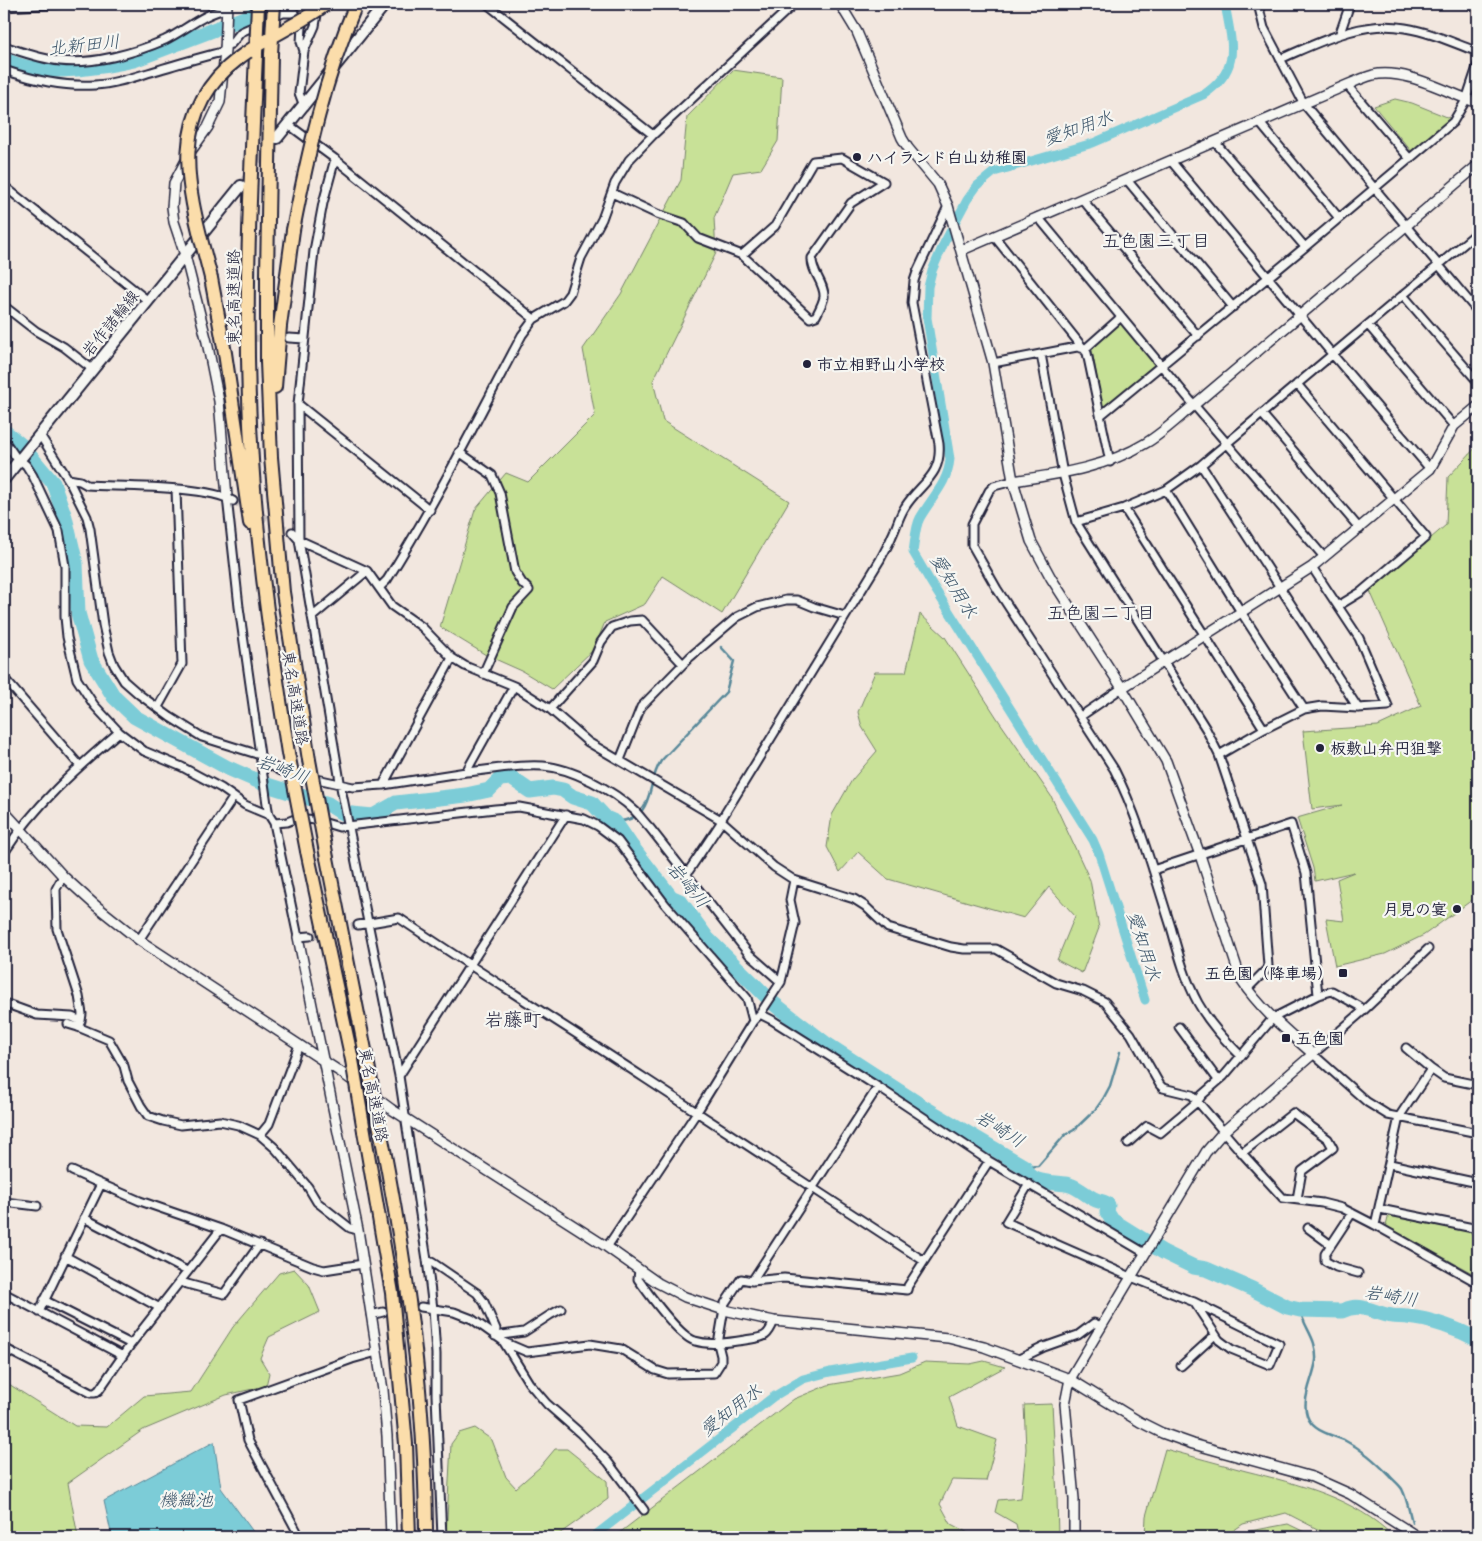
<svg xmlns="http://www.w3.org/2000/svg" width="1482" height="1541" viewBox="0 0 1482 1541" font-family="'Playpen Sans','Klee One',sans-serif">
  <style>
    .green { fill: #c8e197; stroke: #758269 }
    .water { fill: #7cccd7; stroke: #588899 }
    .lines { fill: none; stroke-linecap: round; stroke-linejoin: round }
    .stream { stroke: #588899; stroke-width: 2.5 }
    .canal { stroke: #7cccd7; stroke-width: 9 }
    .river { stroke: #7cccd7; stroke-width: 15 }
    .minor-tunnel { stroke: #c8c0be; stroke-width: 7; stroke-dasharray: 7 3.5; stroke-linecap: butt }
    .secondary-tunnel { stroke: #c8c0be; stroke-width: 10; stroke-dasharray: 10 5; stroke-linecap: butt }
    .minor-casing { stroke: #22223b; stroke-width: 11 }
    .tertiary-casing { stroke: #22223b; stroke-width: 12 }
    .secondary-casing { stroke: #22223b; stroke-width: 14 }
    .motorway-casing { stroke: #22223b; stroke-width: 16 }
    .minor { stroke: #f6f6f2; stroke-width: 7 }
    .tertiary { stroke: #f6f6f2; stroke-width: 9 }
    .secondary { stroke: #f6f6f2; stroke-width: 10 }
    .motorway { stroke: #fbddab; stroke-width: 12 }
    .motorway-bridge-casing { stroke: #22223b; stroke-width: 16; stroke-linecap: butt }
    .motorway-bridge { stroke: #fbddab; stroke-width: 12 }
    .poi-dot { fill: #22223b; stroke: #f6f6f2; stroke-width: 2 }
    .labels { text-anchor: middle; stroke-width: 4.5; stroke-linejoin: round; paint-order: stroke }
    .poi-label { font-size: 16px; font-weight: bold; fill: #22223b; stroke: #f6f6f2; text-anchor: start }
    .street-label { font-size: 16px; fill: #22223b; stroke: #f6f6f2 }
    .water-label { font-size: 18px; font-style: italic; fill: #3d556a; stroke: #f6f6f2 }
    .neighbourhood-label { font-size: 18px; fill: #22223b; stroke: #f6f6f2 }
    .quarter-label { font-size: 19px; fill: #22223b; stroke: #f6f6f2 }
  </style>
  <rect width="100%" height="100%" fill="#f2e7df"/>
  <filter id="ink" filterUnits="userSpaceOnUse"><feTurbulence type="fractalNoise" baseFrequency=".02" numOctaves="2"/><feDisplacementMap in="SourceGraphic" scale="10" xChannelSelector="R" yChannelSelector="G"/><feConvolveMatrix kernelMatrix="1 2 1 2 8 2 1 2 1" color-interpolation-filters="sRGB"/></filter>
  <g filter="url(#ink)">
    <path class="green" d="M733 70 782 77 778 141 761 169 733 173 714 218 716 253 653 381 663 421 789 501 722 614 663 576 645 604 605 622 594 649 552 689 522 671 486 655 440 627 475 510 506 473 528 482 595 415 583 349 621 294 681 180 687 117Z
      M1395 99 1412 103 1452 119 1412 152 1374 106Z
      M1121 321 1158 365 1103 411 1092 350Z
      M1478 445V899L1472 900 1424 935 1385 954 1335 966 1326 919 1344 921 1337 879 1354 872 1315 881 1313 868 1297 818 1342 805 1312 809 1303 731 1378 726 1421 706 1370 591 1446 525 1448 477Z
      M920 614 945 637 999 721 1051 796 1090 880 1099 928 1082 973 1057 960 1075 916 1049 887 1024 918 888 879 858 852 840 872 827 847 832 815 852 780 877 751 862 727 858 712 875 672H906Z
      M1389 1214 1478 1233V1243L1472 1273 1386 1226Z
      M294 1269 309 1285 320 1312 269 1337 260 1358 269 1373 266 1386 226 1395 143 1430 68 1483 78 1537H4V1381L75 1426 107 1427 144 1396 191 1392 233 1327 279 1273Z
      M984 1361 1005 1367 949 1397 958 1426 997 1440 986 1481 952 1480 940 1504 951 1524 976 1537H934L929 1534 886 1530 878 1537H614L794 1399 828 1385 899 1373 925 1362 970 1364Z
      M1052 1404 1057 1497 1058 1537H1019L1016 1524 995 1512 998 1500 1021 1498 1026 1449 1024 1405Z
      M475 1428 492 1440 506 1477 516 1488 540 1467 555 1449H567L607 1481 608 1499 555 1537H446L451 1444 459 1433Z
      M1165 1449C1192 1456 1219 1464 1246 1471 1298 1484 1355 1498 1394 1537H1333L1286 1513 1243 1524 1224 1537H1145L1146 1516Z
      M1288 1524 1315 1537H1239L1245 1532Z"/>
    <path class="water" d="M214 1442 221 1488 257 1537H112L104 1501Z"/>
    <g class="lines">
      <path class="stream" d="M615 822C657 819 645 785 661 761L726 692 734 661 721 647
        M1025 1167 1038 1166 1065 1135 1074 1130 1096 1109 1103 1099 1110 1086 1120 1052
        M1300 1310C1305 1330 1317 1338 1316 1360 1314 1379 1297 1405 1311 1423 1318 1432 1334 1436 1344 1440 1362 1449 1375 1461 1389 1475 1393 1480 1399 1484 1402 1489 1407 1499 1409 1511 1412 1522"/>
      <path class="canal" d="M1145 1000 1099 854 1093 840 930 581 913 552C915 541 915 527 920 518 932 497 948 483 950 459L927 318 928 287 932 271 944 243 967 200 977 186 994 172 1093 143 1203 95C1242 69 1232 44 1225 4
        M593 1537 773 1397 803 1379 830 1372 912 1358"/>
      <path class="river" d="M4 60C11 62 18 66 26 67 58 74 102 67 134 60L281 4
        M4 431 21 445 53 483 65 517 76 564 78 613 91 660 114 697 135 717 228 768 267 785 328 804 342 813 373 816 396 803 466 795 489 790 500 779 511 778 530 791 553 788 563 790 573 797 592 803 606 818 615 822 630 844 671 897 680 901 707 938 773 1003 787 1014 825 1043 925 1108 1025 1167C1030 1186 1056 1181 1070 1185 1079 1188 1086 1195 1094 1199 1099 1202 1104 1201 1108 1205L1107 1212 1112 1220 1163 1252 1194 1267 1206 1269 1252 1289 1287 1307 1300 1310 1342 1311C1362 1301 1374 1314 1392 1316 1397 1317 1402 1316 1407 1317 1431 1319 1458 1329 1478 1340"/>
      <path class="minor-tunnel" d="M220 339 269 338
        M233 501 292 532
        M310 936 358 925
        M390 1311 421 1307"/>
      <path class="secondary-tunnel" d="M241 186 271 147"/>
      <defs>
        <path id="minor" d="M487 4 653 135
          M1258 4 1264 28 1304 104 1478 312
          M4 7 59 4
          M1340 33 1350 4
          M4 46C22 52 40 59 60 61 92 65 135 53 165 40 186 30 203 13 227 9
          M225 46 231 44 241 32 283 13H295L302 27 301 42 304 51 299 93 304 106
          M304 51 315 26 318 9
          M1280 59C1320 42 1361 20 1405 28 1430 32 1454 43 1478 52
          M4 70C34 80 63 87 95 85 116 84 137 76 158 70 180 63 203 57 225 51
          M1347 85 1410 159
          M1259 122 1339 218
          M289 125 335 159 534 319
          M1215 142 1305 247
          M335 159 323 203 314 251 298 404 299 540 342 793 399 1076 427 1260 433 1309 436 1354V1395L442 1537
          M1171 161 1333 355 1430 469
          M1127 180 1233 307
          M4 186 147 300
          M612 193 657 214 684 223 698 238 742 255 810 318 816 316C819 310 823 303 824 297 825 283 811 272 812 258L851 203 884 182 842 158 813 161 775 226 742 255
          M1082 199 1198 336
          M1038 217 1194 405 1324 557
          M994 236 1087 353 1110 462
          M1403 295 1478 382
          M4 306 36 331 64 347 92 369
          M1368 325 1454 426
          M289 338 305 339
          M1041 354 1063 474 1076 522 1206 729 1219 755 1262 884 1268 966 1266 970 1247 989
          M993 363 1077 347 1085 349 1121 317
          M1297 384 1426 537 1361 592 1338 606
          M298 404 430 510
          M1262 414 1360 529
          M1101 415 1305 247 1453 122 1466 100 1478 64
          M40 435 68 479 80 481 87 485C120 487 207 485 233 501
          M4 440 15 456 26 465 33 476 59 531 65 566V617L67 637 77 679 94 705 119 732
          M459 452 492 475 500 493 515 572 522 583 529 590 513 607 483 674
          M1201 465 1358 708
          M68 479 87 517 90 529 103 625 109 652 114 665 124 681 140 695 170 717 202 737 260 755
          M1013 481 994 486 989 491 972 524V545L997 589 1114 769C1139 818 1154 874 1171 927 1178 952 1185 979 1198 1003 1209 1023 1224 1039 1241 1056
          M1166 490 1241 612 1304 709
          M227 497 239 607 267 804 269 815 274 823 298 937 310 936
          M1124 508 1264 729
          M1076 522 1124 508 1166 490 1201 465 1478 232
          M292 532 299 540 367 571 392 606 422 627 452 658 465 666 514 686 550 709 588 742 721 820 774 867 794 880 854 899 865 906 888 928 951 947 964 949H996L1056 983 1083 991 1105 1002 1131 1034 1160 1085 1163 1088 1192 1095 1242 1153 1283 1198 1322 1203 1342 1208 1375 1225 1478 1283
          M380 587 387 580C437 501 478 417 522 335L534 319 564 301 570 293 581 258 602 219 615 183 629 160 653 135 794 4
          M312 617 367 571
          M4 678 80 766
          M158 707 182 664 176 489
          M550 709 593 661 601 642 612 627 630 621 642 620 683 664
          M1081 716 1122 688
          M1219 755 1264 729 1304 709 1322 706 1358 708 1388 706 1359 638 1312 567
          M261 760 281 771 353 787 383 785 466 772 514 686
          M620 760 641 707 690 657 737 617 757 607 786 600H797L814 607 845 616
          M466 772C491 770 517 764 543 766 572 768 613 790 635 811 640 816 645 823 650 828L749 954 781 982
          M383 785 452 658
          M274 823 287 822 297 818 316 820 339 827 495 809 519 807 584 819 598 826 618 841 665 904 747 998 753 1021
          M4 853C34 806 77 768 119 732L144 751 182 767 221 788 245 805 269 815
          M1153 870 1291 824 1306 873 1318 995
          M686 875 720 824 721 820 880 560C884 552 889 544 892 536 897 526 899 516 905 507 920 483 942 477 939 444L912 303 914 281 917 272 948 206
          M63 876 56 889 57 929 79 996 82 1014 81 1021 78 1027
          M358 925 399 918C480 973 564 1025 646 1079 739 1139 831 1201 924 1261
          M139 940 233 798
          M1428 949 1363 1011 1313 1054 1367 1102 1388 1115 1478 1133
          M4 1003 37 1015 72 1017 81 1021
          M760 1014 772 1020 878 1087 989 1161 1145 1253
          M68 1024 78 1027 109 1040 124 1066 128 1081 141 1106 148 1116 163 1121 181 1125 220 1121 238 1125 260 1135 275 1148 308 1187 317 1202 350 1228 358 1230
          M1179 1027 1218 1080
          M1406 1048 1431 1069 1444 1078 1478 1085
          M399 1076 566 815
          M260 1135 269 1124 299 1045
          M1128 1143 1147 1126 1160 1133 1198 1101 1202 1095 1224 1076 1273 1018 1318 995 1332 991 1359 1006 1363 1011
          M1242 1153 1293 1113 1328 1139 1333 1148 1302 1171 1297 1199
          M1390 1164 1478 1183
          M72 1171 101 1184
          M1029 1184 1006 1222 1131 1277 1194 1302 1279 1344 1270 1365 1231 1349 1219 1340 1194 1302
          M4 1202 37 1206
          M1380 1209 1478 1229
          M1352 1213 1325 1254V1261L1336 1267 1358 1273
          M84 1218 187 1271
          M1375 1225 1399 1117 1431 1069
          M1308 1228 1331 1245
          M221 1229 313 1267 324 1270 363 1264
          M607 1247 697 1112 753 1021 760 1014 781 982 795 923 790 900 794 880
          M65 1256 160 1308
          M427 1260 433 1263 477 1293 484 1302 496 1329 495 1336 524 1332 550 1315 561 1309
          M639 1270 638 1279C648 1293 680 1337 695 1341 711 1346 729 1342 745 1340 763 1337 767 1339 774 1321
          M752 1281 878 1087
          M180 1282 224 1294 260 1244
          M4 1293 123 1356
          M44 1300 131 1344
          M421 1307 454 1312 472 1319 503 1341 529 1383 547 1404 580 1433 608 1462 644 1510
          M371 1315 383 1312
          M506 1343 527 1352 590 1344 621 1349 655 1370 668 1374 714 1373 721 1362V1356L718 1344 725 1303 741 1279 752 1281 784 1278 907 1290 908 1286 989 1161
          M4 1348 91 1393H95L99 1390 131 1344 221 1229 140 1201 101 1184 39 1312
          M1019 1359 1044 1347 1078 1335 1094 1323 1101 1326
          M1181 1366 1215 1335
          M300 1537 248 1440 239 1400 352 1359 377 1352"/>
        <path id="tertiary" d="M840 4 857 32 902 138 908 148 938 184 948 206 993 363 1013 481 1031 541 1051 578 1122 688 1166 761 1200 855 1241 980C1260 1009 1287 1031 1313 1054L1224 1131 1206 1152 1070 1379 1065 1404 1074 1499V1537
          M962 250 1347 85C1356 81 1365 77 1373 75 1406 68 1447 93 1478 103
          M1013 481C1059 474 1105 468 1146 443 1163 433 1178 418 1194 405L1478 165
          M227 497 219 401 207 342 185 255 174 222 172 207 174 183 191 151 208 127 220 102 225 51 227 4
          M1122 688 1312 567 1430 469 1454 426 1478 406
          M4 811 63 876 95 905 139 940 342 1073 391 1109 607 1247 658 1283 685 1297 724 1310 774 1321 948 1338 984 1347 1070 1379 1140 1422 1162 1433 1193 1444 1312 1477 1350 1494 1418 1537
          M298 937 358 1230 383 1390 387 1436 391 1537"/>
        <path id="secondary" d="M277 138 385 4
          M4 479 241 186"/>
        <path id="motorway" d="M271 54 267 274V362L271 457 283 592 309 760
          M256 55C250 190 243 325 252 460 258 558 273 656 288 753
          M211 278 225 353 250 523
          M275 387 280 326 293 230
          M307 851 352 1060
          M327 858 368 1065
          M364 1131 392 1293 406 1444 409 1537
          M381 1134C407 1267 426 1402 426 1537"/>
      </defs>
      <use href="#minor" class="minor-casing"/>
      <use href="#tertiary" class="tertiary-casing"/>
      <use href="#secondary" class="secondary-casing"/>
      <use href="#motorway" class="motorway-casing"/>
      <use href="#minor" class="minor"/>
      <use href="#tertiary" class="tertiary"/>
      <use href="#secondary" class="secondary"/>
      <use href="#motorway" class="motorway"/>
      <defs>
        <path id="motorway-bridge" d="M256 53 258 4
          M271 54 274 4
          M293 230C308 153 325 77 356 4
          M211 278C191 199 161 117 239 58 266 37 299 25 326 4
          M288 753 307 851
          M309 760 327 858
          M352 1060 364 1131
          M368 1065 381 1134"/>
      </defs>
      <use href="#motorway-bridge" class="motorway-bridge-casing"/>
      <use href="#motorway-bridge" class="motorway-bridge"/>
    </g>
  </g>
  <g class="poi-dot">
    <circle cx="857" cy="157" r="5"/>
    <circle cx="807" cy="364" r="5"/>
    <circle cx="1320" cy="748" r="5"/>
    <circle cx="1457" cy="909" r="5"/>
    <rect x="1338" y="968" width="10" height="10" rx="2.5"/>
    <rect x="1281" y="1033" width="10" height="10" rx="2.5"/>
  </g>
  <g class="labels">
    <g class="poi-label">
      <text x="867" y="163">ハイランド白山幼稚園</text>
      <text x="817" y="370">市立相野山小学校</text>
      <text x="1330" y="754">板敷山弁円狙撃</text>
      <text x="1447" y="915" text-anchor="end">月見の宴</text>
      <text x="1333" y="979" text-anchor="end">五色園（降車場）</text>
      <text x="1296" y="1044">五色園</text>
    </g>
    <g class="street-label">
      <text transform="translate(233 297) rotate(-90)" y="6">東名高速道路</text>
      <text transform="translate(110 323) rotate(-51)" y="6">岩作諸輪線</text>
      <text transform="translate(296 698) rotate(81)" y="6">東名高速道路</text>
      <text transform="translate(374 1095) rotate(79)" y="6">東名高速道路</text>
    </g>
    <g class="water-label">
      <text transform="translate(84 45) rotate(-6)" y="6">北新田川</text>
      <text transform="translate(1078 128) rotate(-19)" y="6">愛知用水</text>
      <text transform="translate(954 586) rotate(58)" y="6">愛知用水</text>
      <text transform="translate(283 769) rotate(20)" y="6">岩崎川</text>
      <text transform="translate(688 885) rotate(50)" y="6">岩崎川</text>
      <text transform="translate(1144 946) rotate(72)" y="6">愛知用水</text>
      <text transform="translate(1000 1129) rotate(32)" y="6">岩崎川</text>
      <text transform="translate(1391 1296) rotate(9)" y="6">岩崎川</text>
      <text transform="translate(731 1410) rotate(-38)" y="6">愛知用水</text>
      <text x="186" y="1506">機織池</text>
    </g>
    <g class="neighbourhood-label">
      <text x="1156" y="247">五色園三丁目</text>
      <text x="1101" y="619">五色園二丁目</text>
    </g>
    <g class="quarter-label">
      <text x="513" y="1026">岩藤町</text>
    </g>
  </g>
  <rect width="1482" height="1541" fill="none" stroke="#f6f6f2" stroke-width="20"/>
  <rect x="10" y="10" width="1462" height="1521" fill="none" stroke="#22223b" stroke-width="2" filter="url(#ink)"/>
</svg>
